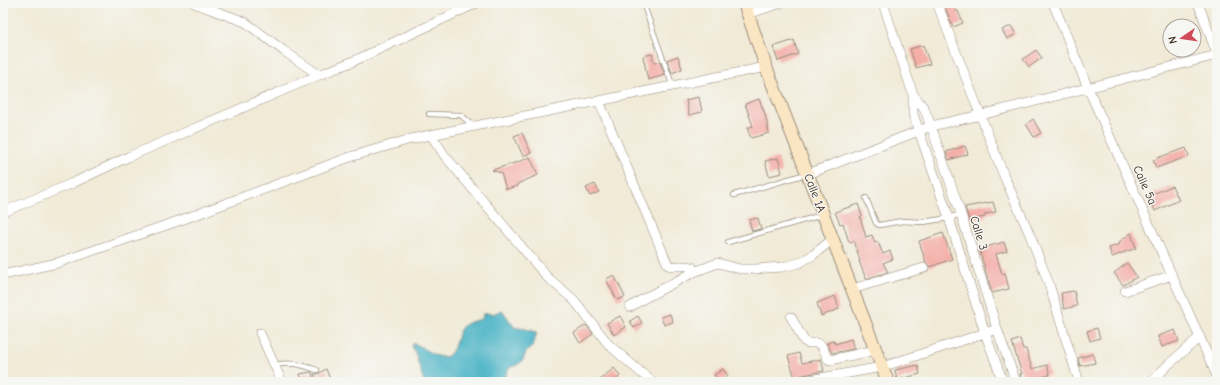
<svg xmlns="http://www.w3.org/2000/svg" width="1220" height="385" viewBox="0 0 1220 385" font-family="'Comic Neue',sans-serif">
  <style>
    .water { fill: #47b2c5; stroke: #416e72 }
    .building { fill: #f4afa9 }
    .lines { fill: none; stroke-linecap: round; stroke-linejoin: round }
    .lane-casing { stroke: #968a7a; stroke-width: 6 }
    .street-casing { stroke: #968a7a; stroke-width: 10 }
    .secondary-casing { stroke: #968a7a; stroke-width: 14 }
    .lane { stroke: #fff; stroke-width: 4.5 }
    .street { stroke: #fff; stroke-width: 9 }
    .secondary { stroke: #fbe6c4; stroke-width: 12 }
    .labels { text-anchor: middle; stroke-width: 3; stroke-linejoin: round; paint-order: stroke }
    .street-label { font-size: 12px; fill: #3b2a1e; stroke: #f6f6f2 }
  </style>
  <rect width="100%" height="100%" fill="#f6f6f2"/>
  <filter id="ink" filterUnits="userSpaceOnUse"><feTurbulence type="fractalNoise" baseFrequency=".025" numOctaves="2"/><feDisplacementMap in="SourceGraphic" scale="8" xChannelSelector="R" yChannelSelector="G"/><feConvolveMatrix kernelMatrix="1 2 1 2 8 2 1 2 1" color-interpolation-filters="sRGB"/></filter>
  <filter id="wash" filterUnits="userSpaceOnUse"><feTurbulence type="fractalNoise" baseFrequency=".012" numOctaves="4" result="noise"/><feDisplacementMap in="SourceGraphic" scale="16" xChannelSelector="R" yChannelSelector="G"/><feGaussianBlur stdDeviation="0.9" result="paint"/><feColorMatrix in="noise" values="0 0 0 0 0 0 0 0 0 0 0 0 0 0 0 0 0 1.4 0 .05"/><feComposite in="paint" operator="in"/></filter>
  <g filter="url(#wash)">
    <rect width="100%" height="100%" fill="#f1ead7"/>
    <path class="water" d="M502 310 515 328H522L537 332 533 346 526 352 523 360 517 365 509 368 506 374 505 382H424L415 352 412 346 414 343C423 347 433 357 443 357 456 357 455 335 462 327 466 322 475 321 482 319L483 314 486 313 493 314Z"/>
    <g id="blocks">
      <path class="building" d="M945 3H952L956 11H958L963 23 953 27 944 4Z
        M1011 26 1016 34 1007 39 1002 30Z
        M794 40 798 54 778 61 773 47Z
        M923 45 930 64 916 68 910 49Z
        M1036 50 1042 58 1029 67 1023 59Z
        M652 54 654 63 660 62 665 75 648 80 643 56Z
        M678 56 682 69 672 73 667 60Z
        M699 97 702 112 689 115 686 100Z
        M759 99 765 114 769 133 751 138 747 128 753 126 745 104Z
        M1033 119 1041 133 1034 137 1026 124Z
        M522 133 531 153 523 156 514 136Z
        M965 146 968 154 949 160 946 152Z
        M1186 148 1189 156 1156 168 1153 160 1157 159V158Z
        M530 157 538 175 517 184 518 186 506 189 501 173 492 170 518 162Z
        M778 158 782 173 769 176 765 161Z
        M595 184 599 192 590 196 586 188Z
        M1172 186 1179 200 1155 211 1148 196Z
        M993 202 996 212 985 214V217L969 220 965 207Z
        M858 204 862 216 860 217 866 237 872 235 875 243 878 242 883 254 890 251 893 259 883 263 888 272 866 279 859 261H860L854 241 849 242 843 223 840 224 835 212Z
        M758 218 761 229 752 231 749 220Z
        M943 233 952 259 930 267 926 263 919 241Z
        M1131 233 1136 248 1112 257 1109 248 1120 244 1119 242Z
        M1004 242 1007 251 996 254 1002 274 1005 273 1009 289 992 293 979 249Z
        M1127 263 1137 277 1123 285 1114 273Z
        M614 275 625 297 617 300 606 279Z
        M1074 291 1077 306 1064 309 1061 293Z
        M835 296 839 309 821 316 817 303Z
        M670 314 673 322 664 325 661 317Z
        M620 316 626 327 614 335 607 323Z
        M638 316 642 323 634 328 630 321Z
        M586 325 593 334 580 343 574 333Z
        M1097 328 1100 338 1090 341 1087 331Z
        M1175 330 1179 341 1162 347 1158 336Z
        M851 339 854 349 832 353 827 343 834 341 835 344Z
        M1020 339 1023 349H1026L1032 369 1047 365 1050 375 1033 379 1034 382H1022L1020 374H1022L1012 342Z
        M799 353 802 363 821 359 824 371 798 376 795 378 788 356Z
        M1093 354 1095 363 1080 366 1078 358Z
        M918 365 920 374 897 380 895 370Z
        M614 368 620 376 613 382H597Z
        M326 369 330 379 323 382H318L314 374H318Z
        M723 369 728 376 719 382 714 375Z
        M311 372H312L314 381 302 382 300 374Z"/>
    </g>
  </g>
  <g filter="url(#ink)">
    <use href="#blocks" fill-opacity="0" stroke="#968a7a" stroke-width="1"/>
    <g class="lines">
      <defs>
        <path id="lane" d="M643 3 673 87
          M429 114 461 115 473 126
          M734 195 806 174
          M866 198 876 223 879 225 902 221 923 222 949 218 961 214
          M728 242 822 215
          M275 365C290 361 302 365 317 370"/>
        <path id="street" d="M194 3 245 22 284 51 319 75
          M883 3 913 94 924 108 931 126 961 214 997 329 1016 382
          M937 3 1004 176 1030 235 1049 284 1079 382
          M1053 3 1088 88 1217 376
          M1198 3 1217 54
          M748 14 781 3
          M913 94V114L949 218 985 333 1003 382
          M599 101 668 265C676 268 684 264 692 267L694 272 718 263 740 269H755L782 267 799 263 813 255 833 239
          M431 135 445 156 547 277 574 300 609 345 652 382
          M808 174 931 126 981 115 1217 55
          M3 212 73 183 128 157 319 75 354 61 477 3
          M3 275 57 263 184 219 350 157 411 139 766 67
          M852 289 924 268
          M1125 291 1172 275
          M630 307 643 299 694 272
          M791 317 804 341 808 343H817L821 345 828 359 830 360 876 350
          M260 333 282 382
          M799 382 882 367 991 331
          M1151 382 1169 364 1200 337"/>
        <path id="secondary" d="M744 3 766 67 888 382"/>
      </defs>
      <use href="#lane" class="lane-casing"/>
      <use href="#street" class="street-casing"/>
      <use href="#secondary" class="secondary-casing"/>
      <use href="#lane" class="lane"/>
      <use href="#street" class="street"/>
      <use href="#secondary" class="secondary"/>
    </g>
  </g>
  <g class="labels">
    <g class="street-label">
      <text transform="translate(1145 185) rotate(66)" y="4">Calle 5a</text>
      <text transform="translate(815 193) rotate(69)" y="4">Calle 1A</text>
      <text transform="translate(979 233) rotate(73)" y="4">Calle 3</text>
    </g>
  </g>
  <rect width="1220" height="385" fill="none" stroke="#f6f6f2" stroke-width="16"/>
  <g transform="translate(1182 38) rotate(257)"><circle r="19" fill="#f6f6f2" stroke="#aba49d"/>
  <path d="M0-3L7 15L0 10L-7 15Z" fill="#d1495b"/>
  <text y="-6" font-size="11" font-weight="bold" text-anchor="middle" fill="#3b2a1e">N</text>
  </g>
</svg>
